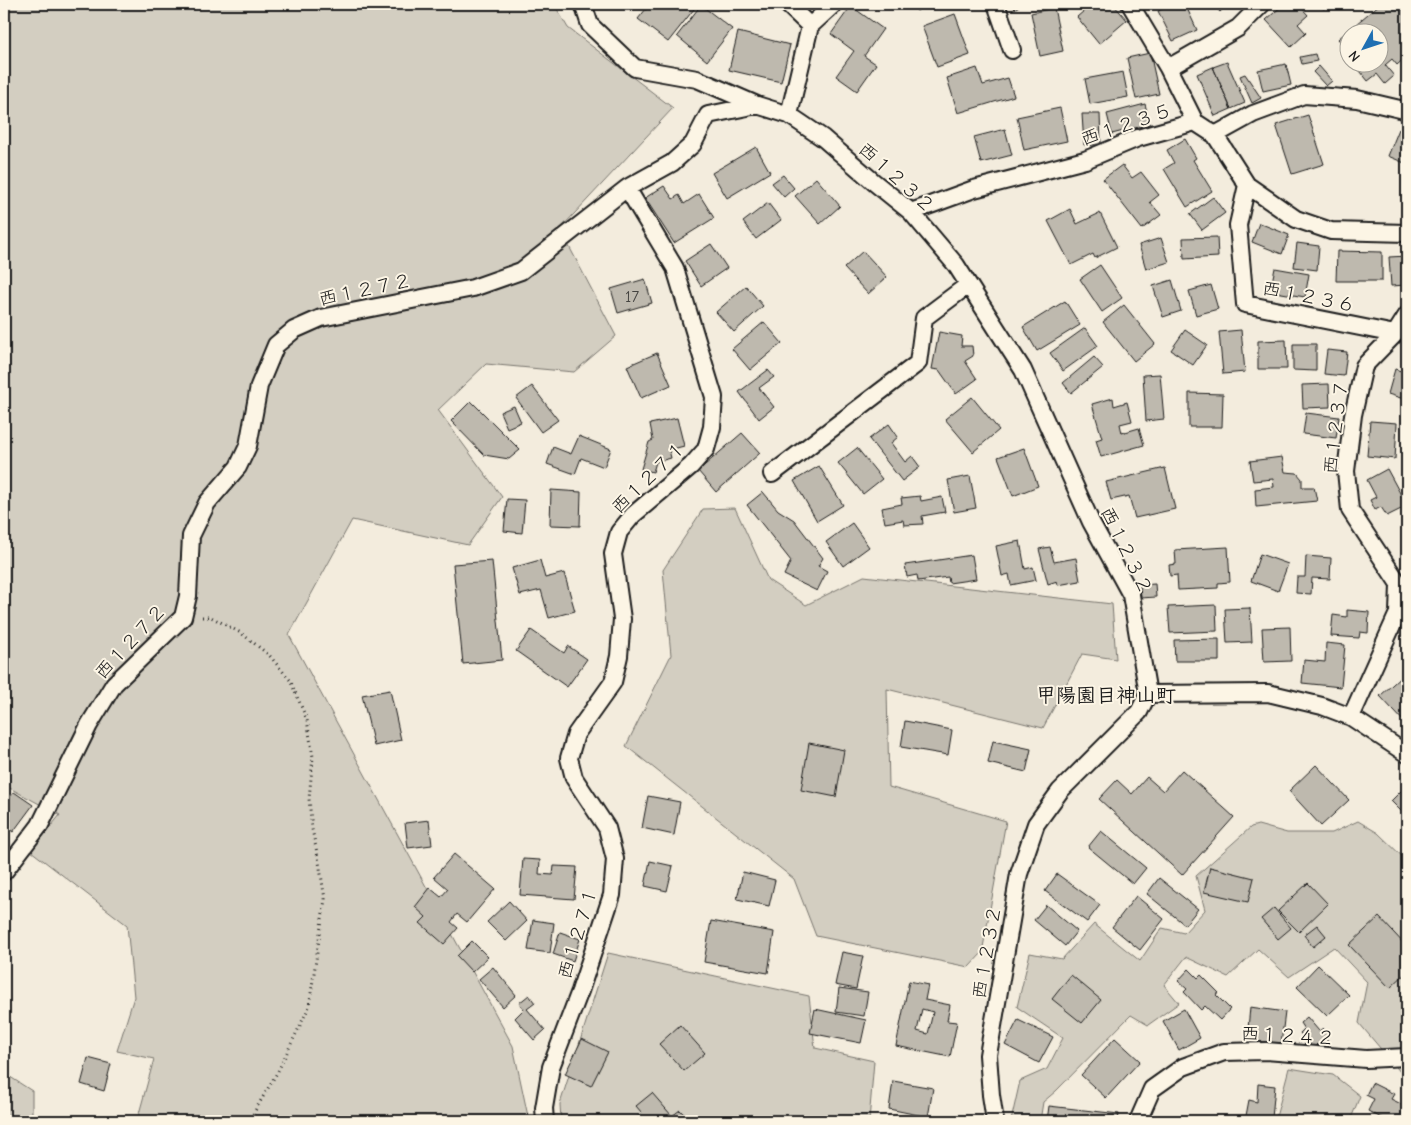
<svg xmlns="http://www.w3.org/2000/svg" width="1411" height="1125" viewBox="0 0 1411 1125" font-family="'Comic Neue','Klee One',sans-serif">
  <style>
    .green { fill: #d3cec1; stroke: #78756e }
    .building { fill: #beb9ae; stroke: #1c1c1c; fill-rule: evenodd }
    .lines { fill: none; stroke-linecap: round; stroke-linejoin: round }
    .minor-casing { stroke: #1c1c1c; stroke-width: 20 }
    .path { stroke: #1c1c1c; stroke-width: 3; stroke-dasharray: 1 4; stroke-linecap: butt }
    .minor { stroke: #fcf5e5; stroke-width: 16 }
    .labels { text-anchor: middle; stroke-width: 4; stroke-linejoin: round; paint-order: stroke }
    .number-label { font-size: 16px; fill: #444340 }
    .street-label { font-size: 19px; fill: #1c1c1c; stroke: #fcf5e5 }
    .neighbourhood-label { font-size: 20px; font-weight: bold; fill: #1c1c1c; stroke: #fcf5e5 }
  </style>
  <rect width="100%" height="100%" fill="#f3ecdd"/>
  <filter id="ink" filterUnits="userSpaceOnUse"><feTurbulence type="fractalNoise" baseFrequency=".02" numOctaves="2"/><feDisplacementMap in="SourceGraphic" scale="10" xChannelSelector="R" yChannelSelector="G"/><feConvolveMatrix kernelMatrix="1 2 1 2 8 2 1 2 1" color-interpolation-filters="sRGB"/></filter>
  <g filter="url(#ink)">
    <path class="green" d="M4 4H554L568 28 673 108 560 229 616 336 574 372 486 364 438 410 502 497 468 545 352 520 289 635 513 1046 529 1121H137L154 1059 117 1051 134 997 127 925 31 851 60 815 4 785Z
      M735 508 768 580 806 605 864 576 1112 604 1116 659 1082 654 1043 728 887 689 889 787 1006 821 982 953 969 967 816 936 794 879 626 746 671 655 663 570 703 509Z
      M1358 821 1378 833 1407 861V1080L1359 1023 1367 982 1334 947 1289 977 1258 949 1228 977 1186 957 1164 985 1179 1003 1148 1025 1131 1015 1056 1091 1043 1102 1040 1121H1011L1020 1081 1047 1069 1063 1038 1017 1007 1030 953 1062 959 1094 924 1140 961 1162 928 1184 933 1205 910 1196 876 1251 827 1258 825 1287 833H1332Z
      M608 953 809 996 815 1048 874 1061 869 1121H561L560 1104Z
      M1289 1068 1333 1075 1360 1096 1350 1121H1275Z
      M4 1073 32 1091V1121H4Z"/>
    <path class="building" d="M650 4H698L668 42 638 19Z
      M911 4H925L917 11Z
      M1011 4H1021L1015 9Z
      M1092 4H1113L1127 20 1099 44 1077 17Z
      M1172 4H1185L1197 30 1173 41 1158 11Z
      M1212 4H1228L1220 12Z
      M1284 4H1298L1308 15 1298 24 1306 33 1291 47 1266 20Z
      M1316 4H1328L1324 9Z
      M1380 4H1407V56L1397 65 1392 59 1385 65 1394 76 1385 84 1377 74 1368 81 1353 62H1378V32H1348V50L1338 39Z
      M701 5 732 29 707 61 677 36Z
      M851 6 883 29 864 56 876 64 857 91 836 76 854 51 831 34Z
      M1054 8 1063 51 1040 56 1031 13Z
      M955 14 970 55 937 67 922 26Z
      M738 32 790 45 781 82 729 70Z
      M1150 53 1159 94 1136 99 1127 58Z
      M1315 54 1317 61 1302 64 1300 57Z
      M1227 62 1245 103 1231 109 1213 67Z
      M1286 64 1291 85 1263 91 1258 70Z
      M1319 66 1332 81 1326 86 1313 72Z
      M1213 67 1231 109 1215 116 1197 74Z
      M977 68 983 85 1008 78 1014 96 958 113 947 78Z
      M1123 72 1128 97 1090 104 1085 79Z
      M1245 74 1261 98 1252 103 1240 76Z
      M1145 104 1150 124 1112 134 1107 114Z
      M1060 108 1067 141 1024 150 1017 117Z
      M1082 114H1100L1101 145H1084Z
      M1308 115 1324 164 1292 174 1276 125Z
      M1005 129 1012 155 981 163 974 137Z
      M1399 129 1407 133V164L1388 156Z
      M1185 139 1196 158 1193 160 1212 191 1187 207 1164 169 1174 163 1167 150Z
      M756 147 770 172 727 198 712 173Z
      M1122 165 1132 178 1141 172 1159 195 1150 202 1161 215 1142 229 1103 179Z
      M783 175 794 188 784 197 772 183Z
      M816 178 840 206 820 224 795 196Z
      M664 186 673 199 679 195 684 204 699 194 714 218 674 243 645 198Z
      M1213 197 1225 213 1202 230 1190 214Z
      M768 203 781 220 756 239 743 222Z
      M1070 209 1077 224 1100 213 1117 247 1095 258 1093 254 1071 265 1048 221Z
      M1259 223 1289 235 1282 254 1252 242Z
      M1217 237 1218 257 1184 259 1183 238Z
      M1161 238 1169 262 1146 269 1139 245Z
      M1297 243 1319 246 1317 270 1294 267Z
      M711 244 727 268 701 286 685 261Z
      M863 251 887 277 868 294 844 268Z
      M1337 251 1382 252V281H1336Z
      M1407 256V285L1391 286 1389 257Z
      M1100 265 1122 298 1102 312 1080 279Z
      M1275 268 1309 274 1305 297 1270 291Z
      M645 279 652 303 618 313 611 289Z
      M1172 280 1181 311 1163 317 1153 286Z
      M1211 285 1218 309 1196 315 1189 291Z
      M746 286 763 306 734 332 716 312Z
      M1065 301 1080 325 1037 351 1023 327Z
      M1124 305 1155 344 1134 361 1103 322Z
      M764 322 782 343 750 370 732 349Z
      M1085 328 1098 346 1063 371 1050 353Z
      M1185 330 1207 345 1193 365 1171 350Z
      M1241 330 1245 372 1223 374 1219 332Z
      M939 332 962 336 961 346H972L973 356 965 361 977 379 956 394 939 370 932 369Z
      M1286 340 1287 369H1258V341Z
      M1293 344H1316V371L1293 370Z
      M1327 350 1347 352 1344 376 1324 374Z
      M657 353 671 385 641 398 627 366Z
      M1094 357 1103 367 1071 393 1063 383Z
      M1395 369 1407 373V400L1388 394Z
      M768 370 774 377 759 388 774 407 759 419 739 392Z
      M1160 374 1164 419 1146 421 1143 375Z
      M1329 384 1330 407 1303 408 1302 385Z
      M532 386 558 420 541 432 516 398Z
      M1189 393 1223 394 1222 427H1189Z
      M972 397 999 430 973 452 945 419Z
      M1113 398 1114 406 1127 402 1132 421 1120 424 1122 433 1139 428 1144 445 1101 457 1096 440 1102 438 1092 404Z
      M471 401 520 450 509 459 484 455 451 421Z
      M514 406 521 422 507 428 500 412Z
      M1306 413 1339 417 1336 438 1303 434Z
      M677 418 684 446 669 450 671 458 656 462 653 472 641 469 649 442 653 440 650 424Z
      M1370 421 1397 423 1395 459 1367 456Z
      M889 424 898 437 891 443 905 462 912 456 920 467 902 481 869 439Z
      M742 433 760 453 716 492 698 471Z
      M579 436 611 449 604 467 581 458 575 474 547 464 553 447 571 454Z
      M857 448 882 479 863 494 838 463Z
      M1024 448 1038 486 1013 496 998 457Z
      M1282 457 1285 472 1297 473 1302 479V487H1314L1317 501 1256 507 1255 489 1274 487 1273 479 1253 481 1250 461Z
      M819 466 843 505 817 521 794 481Z
      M1165 468 1175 509 1135 518 1129 496 1111 500 1106 482Z
      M1387 469 1407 506 1387 516 1381 507 1375 510 1370 500 1376 497 1367 480Z
      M970 476 976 508 954 512 948 480Z
      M551 490 581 492 580 526 550 525Z
      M763 492 778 510 794 520 823 558 818 566 827 571 817 591 784 575 791 561 747 505Z
      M920 496 921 501 942 497 945 512 922 516 923 524 904 525 903 520 885 523 882 508 902 504 901 498Z
      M507 499 525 500 522 533 504 531Z
      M852 523 869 547 843 566 826 542Z
      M1020 541 1025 569 1033 567 1036 580 1011 585 1009 574 1002 576 996 546Z
      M1050 547 1054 562 1076 558 1080 581 1058 585 1057 581 1048 584 1039 549Z
      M1228 547 1230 582 1218 583V588L1178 590 1177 575 1170 576 1169 565 1176 564 1175 550Z
      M1260 554 1288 564 1278 591 1251 581Z
      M972 555 976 579 949 583 948 577 918 581 917 575 907 577 905 565Z
      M1306 556 1331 558 1330 579 1312 578 1311 594 1296 593 1297 577H1305Z
      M540 560 545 578 564 573 575 611 549 618 541 590 520 595 512 568Z
      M492 561 502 660 463 664 453 564Z
      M1155 584 1156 597 1141 598 1140 585Z
      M1216 605 1217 631 1170 633 1168 607Z
      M1250 608 1252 642 1227 643 1225 609Z
      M1347 610 1369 612 1368 633 1360 632 1359 638 1331 636 1333 615 1347 617Z
      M1290 627 1291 661 1264 662 1262 628Z
      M531 630 564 653 568 646 587 659 567 687 516 651Z
      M1219 639V661H1175L1174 640Z
      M1326 643 1345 645 1341 687 1302 683 1304 660 1325 662Z
      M1405 673 1407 675V683L1403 687 1407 692V725L1380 696Z
      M390 690 401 740 374 746 362 695Z
      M905 721 952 730 948 755 901 747Z
      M993 741 1031 749 1026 772 988 763Z
      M809 743 844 750 836 797 801 790Z
      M1316 765 1349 800 1321 826 1289 791Z
      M1182 770 1234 817 1182 875 1099 799 1117 780 1132 794 1147 777 1163 791Z
      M1407 785V817L1391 801Z
      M14 792 33 805 13 832 4 825V805Z
      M648 796 680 802 674 835 642 828Z
      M429 820 432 845 408 848 405 823Z
      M1101 831 1146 868 1133 884 1088 847Z
      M454 854 495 889 467 922 457 914 451 922 458 928 444 944 420 923 426 917 415 907 430 888 441 897 448 889 434 877Z
      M523 859 540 860 539 874 553 875 554 866 577 867 574 899 520 895Z
      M650 861 673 866 667 891 645 886Z
      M1210 867 1254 878 1248 902 1204 892Z
      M743 872 775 880 769 906 737 899Z
      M1057 874 1100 905 1087 922 1045 891Z
      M1159 878 1198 909 1185 925 1147 894Z
      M1308 883 1328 904 1299 932 1278 911Z
      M1136 896 1164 919 1140 950 1112 927Z
      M509 901 527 921 506 941 487 922Z
      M1046 905 1077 931 1065 946 1034 920Z
      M1274 908 1291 928 1278 939 1261 919Z
      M1379 917 1407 947V972L1390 988 1349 945Z
      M533 920 554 923 550 953 528 950Z
      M711 921 774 932 768 973 704 962Z
      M1317 925 1326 936 1313 947 1304 935Z
      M560 932 580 939 573 961 553 954Z
      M472 941 488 957 472 972 457 956Z
      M842 952 863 956 856 989 835 985Z
      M1318 965 1349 995 1327 1016 1297 987Z
      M493 967 516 995 503 1007 479 979Z
      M1189 969 1198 978 1201 975 1219 993 1216 995 1230 1009 1220 1020 1205 1006 1201 1010 1184 992 1187 989 1178 981Z
      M1071 975 1101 1000 1082 1023 1052 999Z
      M909 981 928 985 925 1000 950 1005 947 1021 957 1022 950 1057 896 1046ZM922 1009 933 1012 928 1034 917 1031Z
      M839 988 868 992 864 1016 836 1012Z
      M529 995 535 1003 527 1009 545 1030 534 1040 515 1018 524 1009 519 1003Z
      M1250 1007 1285 1012 1281 1044 1247 1040Z
      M815 1009 866 1020 861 1043 810 1033Z
      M1184 1009 1200 1038 1179 1050 1163 1021Z
      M1307 1017 1319 1031 1323 1028 1329 1035 1325 1038 1328 1042 1321 1048 1317 1044 1313 1048 1300 1033 1304 1029 1300 1023Z
      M1018 1020 1053 1037 1039 1063 1005 1045Z
      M680 1025 705 1053 684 1071 659 1044Z
      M1115 1038 1140 1061 1106 1098 1081 1075Z
      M582 1039 608 1052 591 1086 565 1074Z
      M88 1058 111 1064 104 1091 81 1084Z
      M893 1081 933 1088 928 1117 889 1109Z
      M1372 1083 1394 1094 1391 1099 1407 1107V1117L1405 1121H1387L1368 1111 1374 1099 1366 1095Z
      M1258 1084 1275 1086 1272 1118 1261 1117V1121H1245L1249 1100 1257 1102Z
      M652 1093 672 1116 680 1110 690 1121H632L642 1113 636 1106Z
      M1049 1106 1119 1114 1118 1121H1047Z
      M1177 1118 1204 1121H1176Z"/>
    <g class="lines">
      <defs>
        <path id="minor" d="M583 4 590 25 635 68 697 79 757 105 789 115 823 138 875 183 911 212 956 265 1023 370 1091 522 1131 595 1148 694 1139 712 1060 791 1036 824 1019 874 988 1055 991 1095 995 1121
          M787 4 810 26
          M996 4 1012 50
          M1130 4 1168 68 1195 122
          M1168 68 1238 28 1262 4
          M789 115 810 26 834 4
          M1215 135 1253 114 1304 95 1357 99 1404 110 1407 107
          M1247 185 1238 225 1245 304 1395 334
          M911 212 974 189 1085 160 1138 138 1195 122 1215 135 1247 185 1296 219 1331 231 1407 233
          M772 474 918 363 924 318 968 285
          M1148 694 1268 693 1322 706 1351 717 1407 754
          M1351 717 1398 613 1399 584 1350 510 1346 471 1353 415 1364 366 1395 334 1407 315
          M4 872 40 825 89 725 114 684 183 617 188 596 191 536 207 503 238 467 248 446 259 386 276 345 294 330 321 318 473 288 521 271 627 188
          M545 1121 544 1108 551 1067 580 991 612 895 615 859 607 828 574 778 569 758 576 734 613 682 619 656 622 619 613 554 619 532 633 515 691 466 706 449 712 427 714 397 675 268 627 188 672 163 693 144 708 115 757 105
          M1138 1121 1152 1089 1183 1067 1224 1052 1266 1051 1366 1059 1407 1057"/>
      </defs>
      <use href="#minor" class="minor-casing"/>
      <path class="path" d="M202 617H211L241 633 269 655 290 680 307 720 313 757 309 799 312 829 319 862 325 899 309 1007 278 1071 249 1121"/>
      <use href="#minor" class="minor"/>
    </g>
  </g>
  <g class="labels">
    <g class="number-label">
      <text x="632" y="302">17</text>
    </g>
    <g class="street-label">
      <text transform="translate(1126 124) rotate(-19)" y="7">西１２３５</text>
      <text transform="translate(897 177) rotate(42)" y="7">西１２３２</text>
      <text transform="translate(365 289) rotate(-12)" y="7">西１２７２</text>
      <text transform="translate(1309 296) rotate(11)" y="7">西１２３６</text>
      <text transform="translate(1335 427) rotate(-83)" y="7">西１２３７</text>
      <text transform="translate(648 477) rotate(-44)" y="7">西１２７１</text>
      <text transform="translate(1127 550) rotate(64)" y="7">西１２３２</text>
      <text transform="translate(130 641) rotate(-47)" y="7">西１２７２</text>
      <text transform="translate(577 933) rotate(-73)" y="7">西１２７１</text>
      <text transform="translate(986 952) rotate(-80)" y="7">西１２３２</text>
      <text transform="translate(1288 1035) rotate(3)" y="7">西１２４２</text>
    </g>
    <g class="neighbourhood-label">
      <text x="1106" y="702">甲陽園目神山町</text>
    </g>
  </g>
  <rect width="1411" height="1125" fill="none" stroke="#fcf5e5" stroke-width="20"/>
  <rect x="10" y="10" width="1391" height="1105" fill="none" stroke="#1c1c1c" stroke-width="2" filter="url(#ink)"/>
  <g transform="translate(1364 48) rotate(230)"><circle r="24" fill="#fcf5e5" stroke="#a29e95"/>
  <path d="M0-4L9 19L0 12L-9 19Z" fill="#1f6fb2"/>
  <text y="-8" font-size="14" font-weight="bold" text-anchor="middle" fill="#1c1c1c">N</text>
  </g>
</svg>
